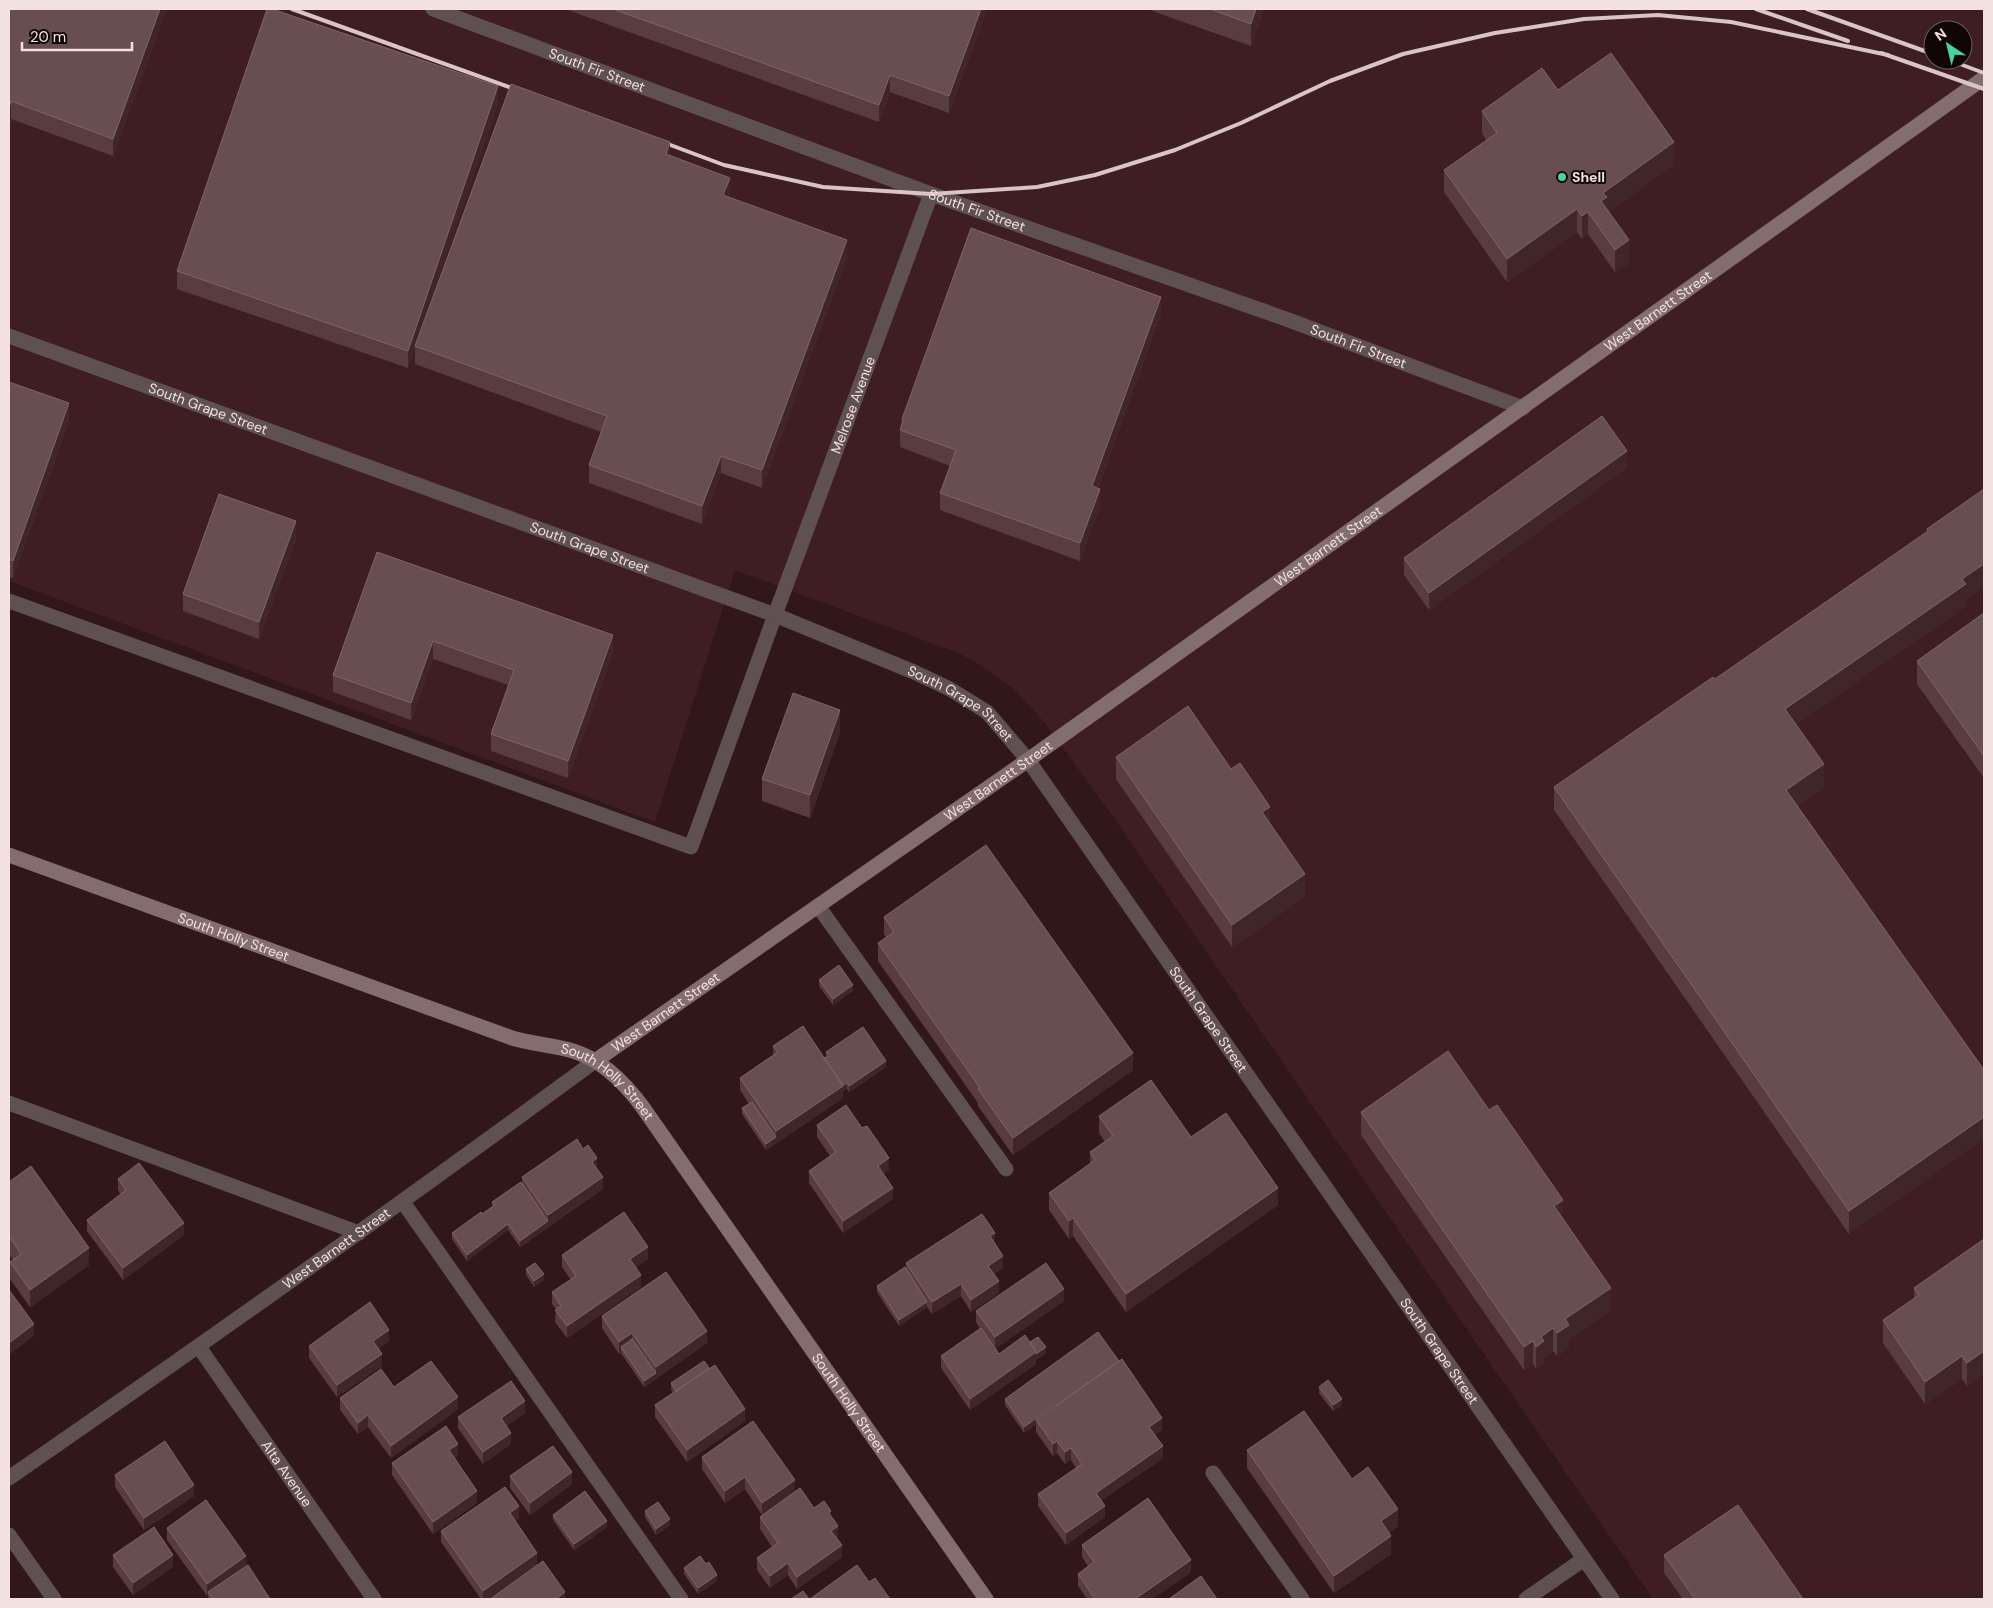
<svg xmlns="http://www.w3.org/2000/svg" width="1993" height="1608" viewBox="0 0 1993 1608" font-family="'DM Sans',sans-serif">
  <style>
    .built { fill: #3e1e22; fill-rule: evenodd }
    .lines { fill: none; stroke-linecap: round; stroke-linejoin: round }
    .lane { stroke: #5f5152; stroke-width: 15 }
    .street { stroke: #5f5152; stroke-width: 15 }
    .secondary { stroke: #836d6e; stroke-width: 15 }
    .rail { stroke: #d9c5c6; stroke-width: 4 }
    .wall { fill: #583c3f }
    .shaded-wall { fill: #412629 }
    .building { fill: #694e51; stroke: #7e6568 }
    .poi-dot { fill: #49d49d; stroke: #110607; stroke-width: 2 }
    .labels { text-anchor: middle; stroke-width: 4; stroke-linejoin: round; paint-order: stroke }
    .street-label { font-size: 14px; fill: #f4e1e2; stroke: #110607 }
    .poi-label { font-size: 14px; font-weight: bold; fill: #f4e1e2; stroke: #110607; text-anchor: start }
  </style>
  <rect width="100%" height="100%" fill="#31171a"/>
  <path class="built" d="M9 9H1984V14L1982 16 1984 18V1599H1653L1105 805 1043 721 1014 689 980 665 958 653 735 570 655 822 9 581ZM1933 30H1963V60H1933Z"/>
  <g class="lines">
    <path class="lane" d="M9 601 691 847 775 615
      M818 906 1006 1169
      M9 1103 359 1233
      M403 1202 681 1599
      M1213 1473 1302 1599
      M9 1535 54 1599"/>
    <g class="street">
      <path id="s1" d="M433 9 931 194 1286 319 1523 408"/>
      <path id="s2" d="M9 336 775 615 914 672 950 689 987 712 1028 760 1612 1599"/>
      <path id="s3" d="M775 615 931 194"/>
      <path id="s4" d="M199 1347 374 1599"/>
      <path id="s5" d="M9 1478C206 1342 402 1203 595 1061"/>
      <path d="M1526 1599 1584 1559"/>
    </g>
    <g class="secondary">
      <path id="s6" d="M9 855 512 1038C532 1044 553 1045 573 1051 603 1060 626 1084 644 1109L986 1599"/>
      <path id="s7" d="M595 1061 1028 760 1984 78"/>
    </g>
    <path class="rail" d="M292 9 523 92
      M1756 9 1848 41
      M1807 9 1933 54
      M1881 53 1984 89
      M1949 60 1984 73
      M657 140 724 165 823 187 931 194 1037 187 1095 175 1175 150 1241 123 1330 81 1403 54 1495 33 1584 19 1658 15 1731 22 1888 55"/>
  </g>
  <path class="wall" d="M9 9H166V11L113 156 11 119 9 126Z
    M565 9H987L949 113 890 92 879 122Z
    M1147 9H1264L1251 46Z
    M1558 90 1674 165 1609 211 1629 263 1615 272 1588 234 1582 239 1577 232 1507 282 1444 192V170L1486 140 1482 133V111Z
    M498 104 416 343 670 156 730 195 729 197 847 257 762 488 721 473 702 524 589 483V465L601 432 415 364V347L408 368 177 289V271Z
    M1161 314 1098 488 1100 506 1080 561 940 510V493L950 466 900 447V430L902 424V419Z
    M9 382 69 421 13 578 9 577Z
    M1627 468 1429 610 1404 575V558Z
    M1927 529 1966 600V606L1796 724 1824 787 1797 805 1984 1070 1849 1234 1554 810V787L1715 679 1927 532Z
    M296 539 259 639 183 611V594Z
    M377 552 613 653 568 778 491 751V734L508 685 433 659 411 720 333 692V675Z
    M1984 613V778L1917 684V661Z
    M840 732 810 818 762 801V779Z
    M1116 757 1231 769 1270 824 1305 897 1232 947 1116 779Z
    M884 917 1133 1070 1013 1155 978 1106V1103L878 961V943L886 938 884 934Z
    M819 980 853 991 833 1005 819 986Z
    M773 1046 824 1058 826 1057V1052L886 1067 849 1092 847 1089 843 1091V1098L766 1150 742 1114V1108L749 1104 740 1090V1078L773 1055Z
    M1361 1112 1563 1219 1611 1310 1569 1339V1347L1557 1356 1553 1351 1544 1357V1364L1536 1369 1533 1364 1524 1370 1361 1135Z
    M1099 1116 1191 1137 1278 1205 1126 1312 1073 1236 1069 1239 1049 1210V1193L1090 1164V1152L1105 1142 1099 1133Z
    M817 1125 862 1128 889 1170 883 1174 893 1199 843 1233 809 1183V1171L830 1156 817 1137Z
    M597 1169 603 1189 520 1247 508 1230 467 1261 452 1239V1233L492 1207V1202L522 1183V1177Z
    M118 1179 184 1235 123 1280 87 1231V1220L121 1195 118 1190Z
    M9 1182 89 1265 30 1307 10 1279V1262L13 1260 9 1254Z
    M1984 1239V1374L1967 1386 1962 1379 1925 1404 1883 1343V1320L1914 1299V1288Z
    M995 1244 1003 1268 994 1274 999 1293 971 1312 961 1296 932 1314 927 1307 899 1326 877 1292V1286L906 1269V1263Z
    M562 1255 648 1259 636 1267 641 1287 567 1338 555 1322 556 1309 552 1304V1292L571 1280 562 1267Z
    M526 1269 544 1280 534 1287 526 1275Z
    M1064 1301 996 1348 999 1354 1030 1342 1046 1353 1036 1360V1364L970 1410 941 1368V1356L980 1329 976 1322V1311Z
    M602 1316 707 1343 644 1387 621 1353 619 1354 602 1328Z
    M1098 1332 1162 1430 1155 1435 1163 1458 1102 1500 1105 1517 1066 1545 1038 1506V1494L1076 1468 1071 1460 1065 1464 1057 1453 1053 1456 1036 1432V1424L1024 1433 1005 1405V1399Z
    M389 1341 378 1349 382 1366 337 1397 309 1358V1346Z
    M671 1383 745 1421 687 1462 655 1417V1405L673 1393 671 1389Z
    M394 1387 458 1409 391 1458 368 1427 358 1434 340 1410V1398Z
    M1319 1387 1342 1405 1333 1411 1319 1393Z
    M525 1413 506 1426 511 1444 483 1464 458 1428V1417Z
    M1247 1450 1352 1479 1398 1526 1389 1533 1391 1554 1334 1593 1247 1468Z
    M458 1456 454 1458 477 1503 433 1534 392 1475V1463Z
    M702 1457 795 1491 814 1508 831 1516 838 1538H837L842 1557 797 1589 788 1575 770 1588 757 1570V1558L772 1547 760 1529V1517L762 1515 745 1489 725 1503 702 1469Z
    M115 1475 194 1496 144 1530 115 1487Z
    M510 1476 572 1484 530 1515 510 1488Z
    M645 1511 670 1525 656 1535 645 1517Z
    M553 1515 607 1527 574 1550 553 1520Z
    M519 1518 515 1521 488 1599H481L441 1542V1531Z
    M167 1528 246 1567 270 1599H208V1595L207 1596 167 1540Z
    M1082 1545 1191 1572 1152 1599H1087L1078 1586V1574L1088 1566 1082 1557Z
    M113 1555 173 1567 133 1595 113 1567Z
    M1664 1555 1803 1599H1683L1664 1573Z
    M684 1568 717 1581 698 1594 684 1574Z"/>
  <path class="shaded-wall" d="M160 9H166V11L113 156V139Z
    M981 9H987L949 113V96Z
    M1256 9H1264L1251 46V24Z
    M890 75V92L879 122V105Z
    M498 86V104L408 368V351Z
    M11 101V119L9 126V108Z
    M670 142V159L666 154Z
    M1674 142V165L1607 213 1601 201 1603 193Z
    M730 178V195L723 212V195Z
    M1577 209V232L1507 282V259Z
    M1588 212V234L1582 239V216Z
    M847 240V257L762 488V470Z
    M1629 240V263L1615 272V250Z
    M1161 297V314L1092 504V486Z
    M69 403V421L13 578V561Z
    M1627 451V468L1429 610V593Z
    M721 456V473L702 524V506Z
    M1100 489V506L1080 561V543Z
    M296 521V539L259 639V622Z
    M1984 564V587L1966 600V606L1785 732V709Z
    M613 635V653L568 778V761Z
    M433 641V659L411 720V703Z
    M840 710V732L810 818V795Z
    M1824 764V787L1786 812V790Z
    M1270 807V830L1262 812Z
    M1305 874V897L1232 947V925Z
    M853 985V991L833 1005V999Z
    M1133 1053V1070L1013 1155V1138Z
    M886 1061V1067L849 1092V1086Z
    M847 1083V1089L843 1091V1098L766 1150V1144L776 1137V1131Z
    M1984 1117V1140L1849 1234V1211Z
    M597 1158V1170L592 1162Z
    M889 1158V1170L878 1177V1166Z
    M603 1177V1189L548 1227V1215Z
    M893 1188V1199L843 1233V1221Z
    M1278 1188V1205L1126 1312V1294Z
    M1563 1200V1222L1554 1206Z
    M1073 1218V1236L1069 1239V1221Z
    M548 1221V1227L520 1247V1241Z
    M184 1223V1235L123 1280V1268Z
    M508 1224V1230L467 1261V1255Z
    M995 1233V1245L990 1236Z
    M648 1247V1259L630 1271V1259Z
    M89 1248V1265L30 1307V1290Z
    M1003 1256V1268L988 1278V1266Z
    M544 1274V1280L534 1287V1281Z
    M641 1275V1287L567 1338V1326Z
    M999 1281V1293L971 1312V1300Z
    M961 1284V1296L932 1314V1302Z
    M1611 1288V1310L1569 1339V1347L1557 1356V1333L1565 1319Z
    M1064 1289V1301L995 1349V1337Z
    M927 1302V1308L899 1326V1320Z
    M34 1324V1336L9 1355V1343Z
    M1553 1328V1351L1544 1357V1364L1536 1369V1347L1541 1337Z
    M389 1330V1341L373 1353V1341Z
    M707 1331V1343L656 1379V1367Z
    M632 1333V1345L621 1347V1353L619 1354V1342Z
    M1533 1341V1364L1524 1370V1347Z
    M1046 1347V1353L1036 1360V1364L970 1410V1399L1036 1352Z
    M1984 1351V1374L1967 1386V1363Z
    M382 1354V1366L337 1397V1385Z
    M1962 1356V1379L1925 1404V1382Z
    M656 1373V1379L644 1387V1381Z
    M458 1397V1409L391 1458V1446Z
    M1342 1399V1405L1333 1411V1405Z
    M525 1401V1413L501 1430V1418Z
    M1056 1404V1410L1036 1420V1424L1024 1433V1427Z
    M745 1409V1421L687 1462V1450Z
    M368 1415V1427L358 1434V1423Z
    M1162 1418V1430L1149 1439V1427Z
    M511 1433V1444L483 1464V1452Z
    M1057 1441V1453L1053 1456V1444Z
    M458 1444V1456L449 1462V1450Z
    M1163 1446V1458L1096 1504V1493Z
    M1071 1448V1460L1065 1464V1452Z
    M572 1472V1484L530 1515V1503Z
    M745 1477V1489L725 1503V1491Z
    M795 1480V1492L762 1515V1503Z
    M194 1485V1496L144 1530V1518Z
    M477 1491V1503L433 1534V1522Z
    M519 1506V1518L510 1525V1513Z
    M1105 1506V1517L1066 1545V1533Z
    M1398 1509V1526L1381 1538V1521Z
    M670 1519V1525L656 1535V1529Z
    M607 1521V1527L574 1550V1544Z
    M838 1526V1538L831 1542V1531Z
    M1391 1536V1554L1334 1593V1576Z
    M842 1545V1557L797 1589V1577Z
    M537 1553V1565L488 1599H483V1591Z
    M173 1555V1567L133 1595V1583Z
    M246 1556V1568L208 1592V1595L207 1596V1584Z
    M1191 1560V1572L1152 1599H1135Z
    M788 1563V1575L770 1588V1576Z
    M717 1575V1581L698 1594V1588Z
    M565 1592V1599H556Z"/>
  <path class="building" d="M9 9H160L113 139 11 101 9 108Z
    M267 9H272L498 86 408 351 177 271Z
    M613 9H981L949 96 890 75 879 105Z
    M1210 9H1256L1251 24Z
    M1611 53 1674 142 1603 193 1607 197 1601 201 1629 240 1615 250 1588 212 1582 216 1577 209 1507 259 1444 170 1497 133 1482 111 1542 68 1558 90Z
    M511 84 670 142 666 154 730 178 723 195 847 240 762 470 721 456 702 506 589 465 607 416 415 346Z
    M971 228 1161 297 1092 486 1100 489 1080 543 940 493 956 450 900 430 903 420 902 419Z
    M9 382 69 403 13 561 9 559Z
    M1602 416 1627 451 1429 593 1404 558Z
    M1984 489V564L1962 579 1966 584 1785 709 1824 764 1786 790 1984 1070V1117L1849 1211 1554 787 1713 677 1715 679 1928 531 1927 529Z
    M219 494 296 521 259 622 183 594Z
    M377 552 613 635 568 761 491 734 514 670 433 641 411 703 333 675Z
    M1984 613V756L1917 661Z
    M793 693 840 710 810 795 762 779Z
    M1188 706 1231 769 1240 763 1270 807 1262 812 1305 874 1232 925 1116 757Z
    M986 845 1133 1053 1013 1138 978 1089 980 1088 878 943 894 932 884 917Z
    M839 965 853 985 833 999 819 980Z
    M803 1026 843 1086 776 1131 740 1078 778 1052 773 1046Z
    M863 1027 886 1061 849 1086 847 1083 843 1085 824 1058 829 1056 826 1052Z
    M1448 1051 1489 1110 1497 1105 1563 1200 1554 1206 1611 1288 1565 1319 1569 1325 1557 1333 1553 1328 1541 1337 1544 1341 1536 1347 1533 1341 1524 1347 1361 1112Z
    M1151 1080 1191 1137 1226 1113 1278 1188 1126 1294 1073 1218 1069 1221 1049 1193 1095 1160 1090 1152 1113 1136 1099 1116Z
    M752 1102 776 1137 766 1144 742 1108Z
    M846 1105 862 1128 867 1126 889 1158 878 1166 893 1188 843 1221 809 1171 836 1152 817 1125Z
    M577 1139 583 1149 588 1145 597 1158 592 1162 603 1177 548 1215 522 1177Z
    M139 1163 184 1223 123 1268 87 1220 126 1190 118 1179Z
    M31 1166 89 1248 30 1290 10 1262 21 1254 9 1236V1182Z
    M521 1182 548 1221 520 1241 508 1224 467 1255 452 1233 481 1212 482 1214 495 1205 492 1202Z
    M624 1212 648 1247 630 1259 641 1275 567 1326 555 1310 561 1306 552 1292 576 1276 562 1255Z
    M982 1214 995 1233 990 1236 1003 1256 988 1266 999 1281 971 1300 961 1284 932 1302 906 1263Z
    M1984 1239V1351L1967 1363 1962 1356 1925 1382 1883 1320 1919 1295 1914 1288Z
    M535 1263 544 1274 534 1281 526 1269Z
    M1046 1263 1064 1289 995 1337 976 1311Z
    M905 1267 927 1302 899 1320 877 1286Z
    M666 1272 707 1331 656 1367 632 1333 619 1342 602 1316Z
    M9 1290 34 1324 9 1343Z
    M370 1302 389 1330 373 1341 382 1354 337 1385 309 1346Z
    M981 1328 999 1354 1025 1335 1036 1352 970 1399 941 1356Z
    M1098 1332 1119 1361 1057 1405 1056 1404 1024 1427 1005 1399Z
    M1038 1337 1046 1347 1036 1354V1352L1030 1342Z
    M632 1339 656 1373 644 1381 621 1347Z
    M1122 1359 1162 1418 1149 1427 1163 1446 1096 1493 1105 1506 1066 1533 1038 1494 1082 1464 1071 1448 1065 1452 1057 1441 1053 1444 1036 1420Z
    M431 1361 458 1397 391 1446 368 1415 358 1423 340 1398 381 1369 394 1387Z
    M704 1361 709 1368 676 1391 671 1383Z
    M715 1365 745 1409 687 1450 655 1405Z
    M1328 1380 1342 1399 1333 1405 1319 1387Z
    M511 1381 525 1401 501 1418 511 1433 483 1452 458 1417Z
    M1304 1411 1352 1479 1368 1467 1398 1509 1381 1521 1391 1536 1334 1576 1247 1450Z
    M753 1421 795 1480 762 1503 745 1477 725 1491 702 1457Z
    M446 1426 458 1444 449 1450 477 1491 433 1522 392 1463Z
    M165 1441 194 1485 144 1518 115 1475Z
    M553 1446 572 1472 530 1503 510 1476Z
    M505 1487 519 1506 510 1513 537 1553 483 1591 441 1531Z
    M800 1488 814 1508 824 1501 831 1511 829 1513 838 1526 831 1531 842 1545 797 1577 788 1563 770 1576 757 1558 778 1543 760 1517Z
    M585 1491 607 1521 574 1544 553 1515Z
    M1148 1498 1191 1560 1135 1599H1095L1078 1574 1094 1562 1082 1545Z
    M206 1500 246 1556 207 1584 167 1528Z
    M658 1502 670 1519 656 1529 645 1511Z
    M1738 1505 1803 1599H1695L1664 1555Z
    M154 1527 173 1555 133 1583 113 1555Z
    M700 1556 706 1564 709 1562 717 1575 698 1588 684 1568Z
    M543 1561 565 1592 556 1599H557H490Z
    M248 1565 270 1599H213L208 1592Z
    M857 1565 869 1582 875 1578 890 1599H810Z
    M1201 1576 1217 1599H1169Z
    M803 1591 809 1599H791Z"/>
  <circle class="poi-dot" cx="1562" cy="177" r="5"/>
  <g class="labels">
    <g class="street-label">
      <text dy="5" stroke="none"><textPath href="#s1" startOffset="175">South Fir Street</textPath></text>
      <text dy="5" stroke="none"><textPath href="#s1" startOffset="580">South Fir Street</textPath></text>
      <text dy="5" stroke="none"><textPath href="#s7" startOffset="1301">West Barnett Street</textPath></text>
      <text dy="5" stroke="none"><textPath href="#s1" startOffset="985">South Fir Street</textPath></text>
      <text dy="5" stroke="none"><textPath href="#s3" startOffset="224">Melrose Avenue</textPath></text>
      <text dy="5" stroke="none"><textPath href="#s2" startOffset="212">South Grape Street</textPath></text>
      <text dy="5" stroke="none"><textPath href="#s7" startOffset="896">West Barnett Street</textPath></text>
      <text dy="5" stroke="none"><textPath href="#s2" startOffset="618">South Grape Street</textPath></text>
      <text dy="5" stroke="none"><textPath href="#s2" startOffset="1022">South Grape Street</textPath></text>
      <text dy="5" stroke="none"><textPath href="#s7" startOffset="491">West Barnett Street</textPath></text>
      <text dy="5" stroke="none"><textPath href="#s6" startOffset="239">South Holly Street</textPath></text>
      <text dy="5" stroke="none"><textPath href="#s7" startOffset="86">West Barnett Street</textPath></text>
      <text dy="5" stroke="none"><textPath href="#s2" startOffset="1428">South Grape Street</textPath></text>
      <text dy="5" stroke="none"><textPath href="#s6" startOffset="644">South Holly Street</textPath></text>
      <text dy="5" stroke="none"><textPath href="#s5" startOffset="400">West Barnett Street</textPath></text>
      <text dy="5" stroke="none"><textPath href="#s2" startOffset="1832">South Grape Street</textPath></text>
      <text dy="5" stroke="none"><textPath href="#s6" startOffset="1049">South Holly Street</textPath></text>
      <text dy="5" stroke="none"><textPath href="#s4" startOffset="154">Alta Avenue</textPath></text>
    </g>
    <g class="poi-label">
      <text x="1572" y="182">Shell</text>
    </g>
  </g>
  <rect width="1993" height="1608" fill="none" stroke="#f4e1e2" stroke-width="20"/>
  <g transform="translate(1948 45) rotate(325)"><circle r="24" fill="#110607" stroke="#6c5e5f"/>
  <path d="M0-4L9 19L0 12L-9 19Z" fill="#49d49d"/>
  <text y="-8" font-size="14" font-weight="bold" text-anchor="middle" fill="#f4e1e2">N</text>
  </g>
  <path d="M22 42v8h110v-8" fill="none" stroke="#f4e1e2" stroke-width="2.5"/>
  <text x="30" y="42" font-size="15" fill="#f4e1e2" stroke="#110607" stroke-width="4" paint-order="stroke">20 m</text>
</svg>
